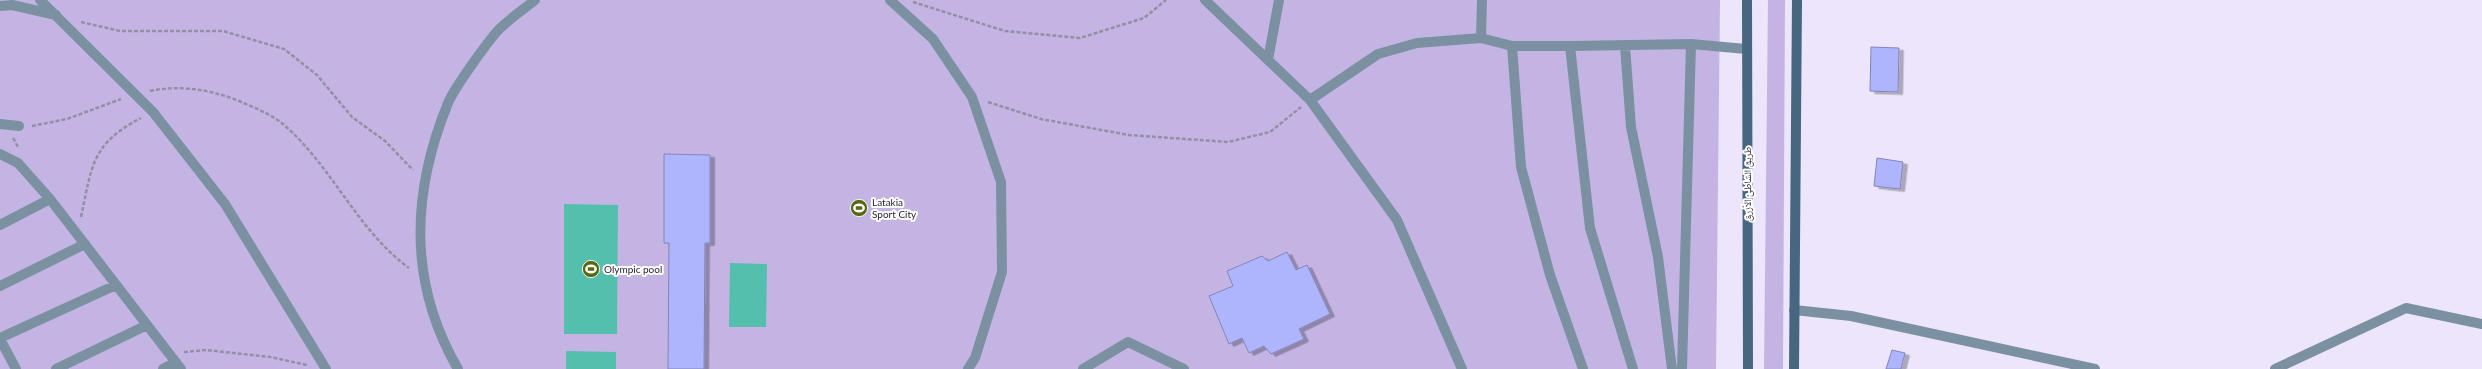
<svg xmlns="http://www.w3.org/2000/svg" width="2482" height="369" viewBox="0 0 2482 369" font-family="Lato,'Noto Naskh Arabic',sans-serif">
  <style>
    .green { fill: #c4b4e4 }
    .water { fill: #54bfad }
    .building { fill: #afb5fd; stroke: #8185ba; filter: url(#shadow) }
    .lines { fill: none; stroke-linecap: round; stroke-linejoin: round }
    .path { stroke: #958ea4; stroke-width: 2.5; stroke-dasharray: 4 2; stroke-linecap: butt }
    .lane { stroke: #7b91a2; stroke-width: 10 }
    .street { stroke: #7b91a2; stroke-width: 10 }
    .secondary { stroke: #46677f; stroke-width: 10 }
    .labels { text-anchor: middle; stroke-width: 4; stroke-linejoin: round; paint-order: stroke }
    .street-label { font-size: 10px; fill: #2a2338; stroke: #fff }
    .poi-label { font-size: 10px; fill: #2a2338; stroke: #fff; text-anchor: start }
  </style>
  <defs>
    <filter id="shadow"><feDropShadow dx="4.5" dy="2.5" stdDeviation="0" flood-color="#0004"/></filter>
  </defs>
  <rect width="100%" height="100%" fill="#ece5fc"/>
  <path class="green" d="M0 0H1720L1716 369H0Z
    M1768 0H1785L1783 369H1764Z"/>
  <path class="water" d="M564 204 618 205 617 334H564Z
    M730 263 767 264 766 327H729Z
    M566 351 616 352V369H566Z"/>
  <path class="building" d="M1871 47 1899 48 1898 92 1870 91Z
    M664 154 710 155V243H705L704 369H668L669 243H664Z
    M1877 158 1903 162 1900 189 1874 186Z
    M1287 252 1296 270 1307 265 1330 314 1299 329 1304 339 1271 354 1264 346 1249 353 1242 338 1229 344 1209 296 1233 286 1227 271 1262 256 1268 261Z
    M1892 350 1905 353 1901 369H1886Z"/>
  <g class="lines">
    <path class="path" d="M913 2 1005 31 1080 38 1144 18 1166 0
      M81 22 120 31H223L284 49 317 75 352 117 385 141 413 170
      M150 91C180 85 206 89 234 99 251 106 269 113 283 124 332 166 357 230 409 268
      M988 102 1041 119 1129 135 1228 142 1270 132 1301 107
      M32 126 67 119 121 99
      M13 138 18 147
      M81 217C92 166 91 144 141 118
      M184 352 206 350 270 357 307 365"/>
    <path class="lane" d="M40 0 153 112 225 204 326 369
      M890 0 933 39 972 97 1001 182 1002 272 975 358 968 369
      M1205 0 1310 100 1397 220 1462 369
      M1482 0 1481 38 1512 46H1570
      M0 6 12 5 56 15
      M1512 46 1521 167 1550 275 1583 369
      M1625 46 1631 127 1658 257 1672 369
      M1268 60 1279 0
      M1310 100 1378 54 1417 43 1481 38
      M0 124 19 126
      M0 154 18 163 50 199 181 369
      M0 225 50 199
      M0 286 85 244
      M0 338 116 285
      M0 339 16 369
      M56 369 147 325
      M163 369 176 362
      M458 369C408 283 411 194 448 103 455 87 482 50 494 35 504 22 522 11 535 0
      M1083 369 1128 342 1184 369
      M1633 369 1590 228 1570 46 1691 44 1746 49
      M1682 369 1691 44"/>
    <path class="street" d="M1794 310 1851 316 2095 369
      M2275 369 2406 308 2482 324"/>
    <path class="secondary" d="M1747 0 1748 369
      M1794 369 1797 0"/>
  </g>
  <defs>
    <symbol id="stadium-disc" viewBox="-11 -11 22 22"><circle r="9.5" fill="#576811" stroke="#fff"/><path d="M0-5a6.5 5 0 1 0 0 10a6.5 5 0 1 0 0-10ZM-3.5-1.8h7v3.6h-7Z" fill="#fff"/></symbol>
  </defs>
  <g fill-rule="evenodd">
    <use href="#stadium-disc" x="849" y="198" width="20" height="20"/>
    <use href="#stadium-disc" x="581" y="259" width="20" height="20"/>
  </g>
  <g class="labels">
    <g class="street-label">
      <text transform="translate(1747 184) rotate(-90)" y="4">طريق الشاطئ الأزرق</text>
    </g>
    <g class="poi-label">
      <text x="872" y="206">Latakia<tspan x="872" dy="12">Sport City</tspan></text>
      <text x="604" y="273">Olympic pool</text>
    </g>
  </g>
</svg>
